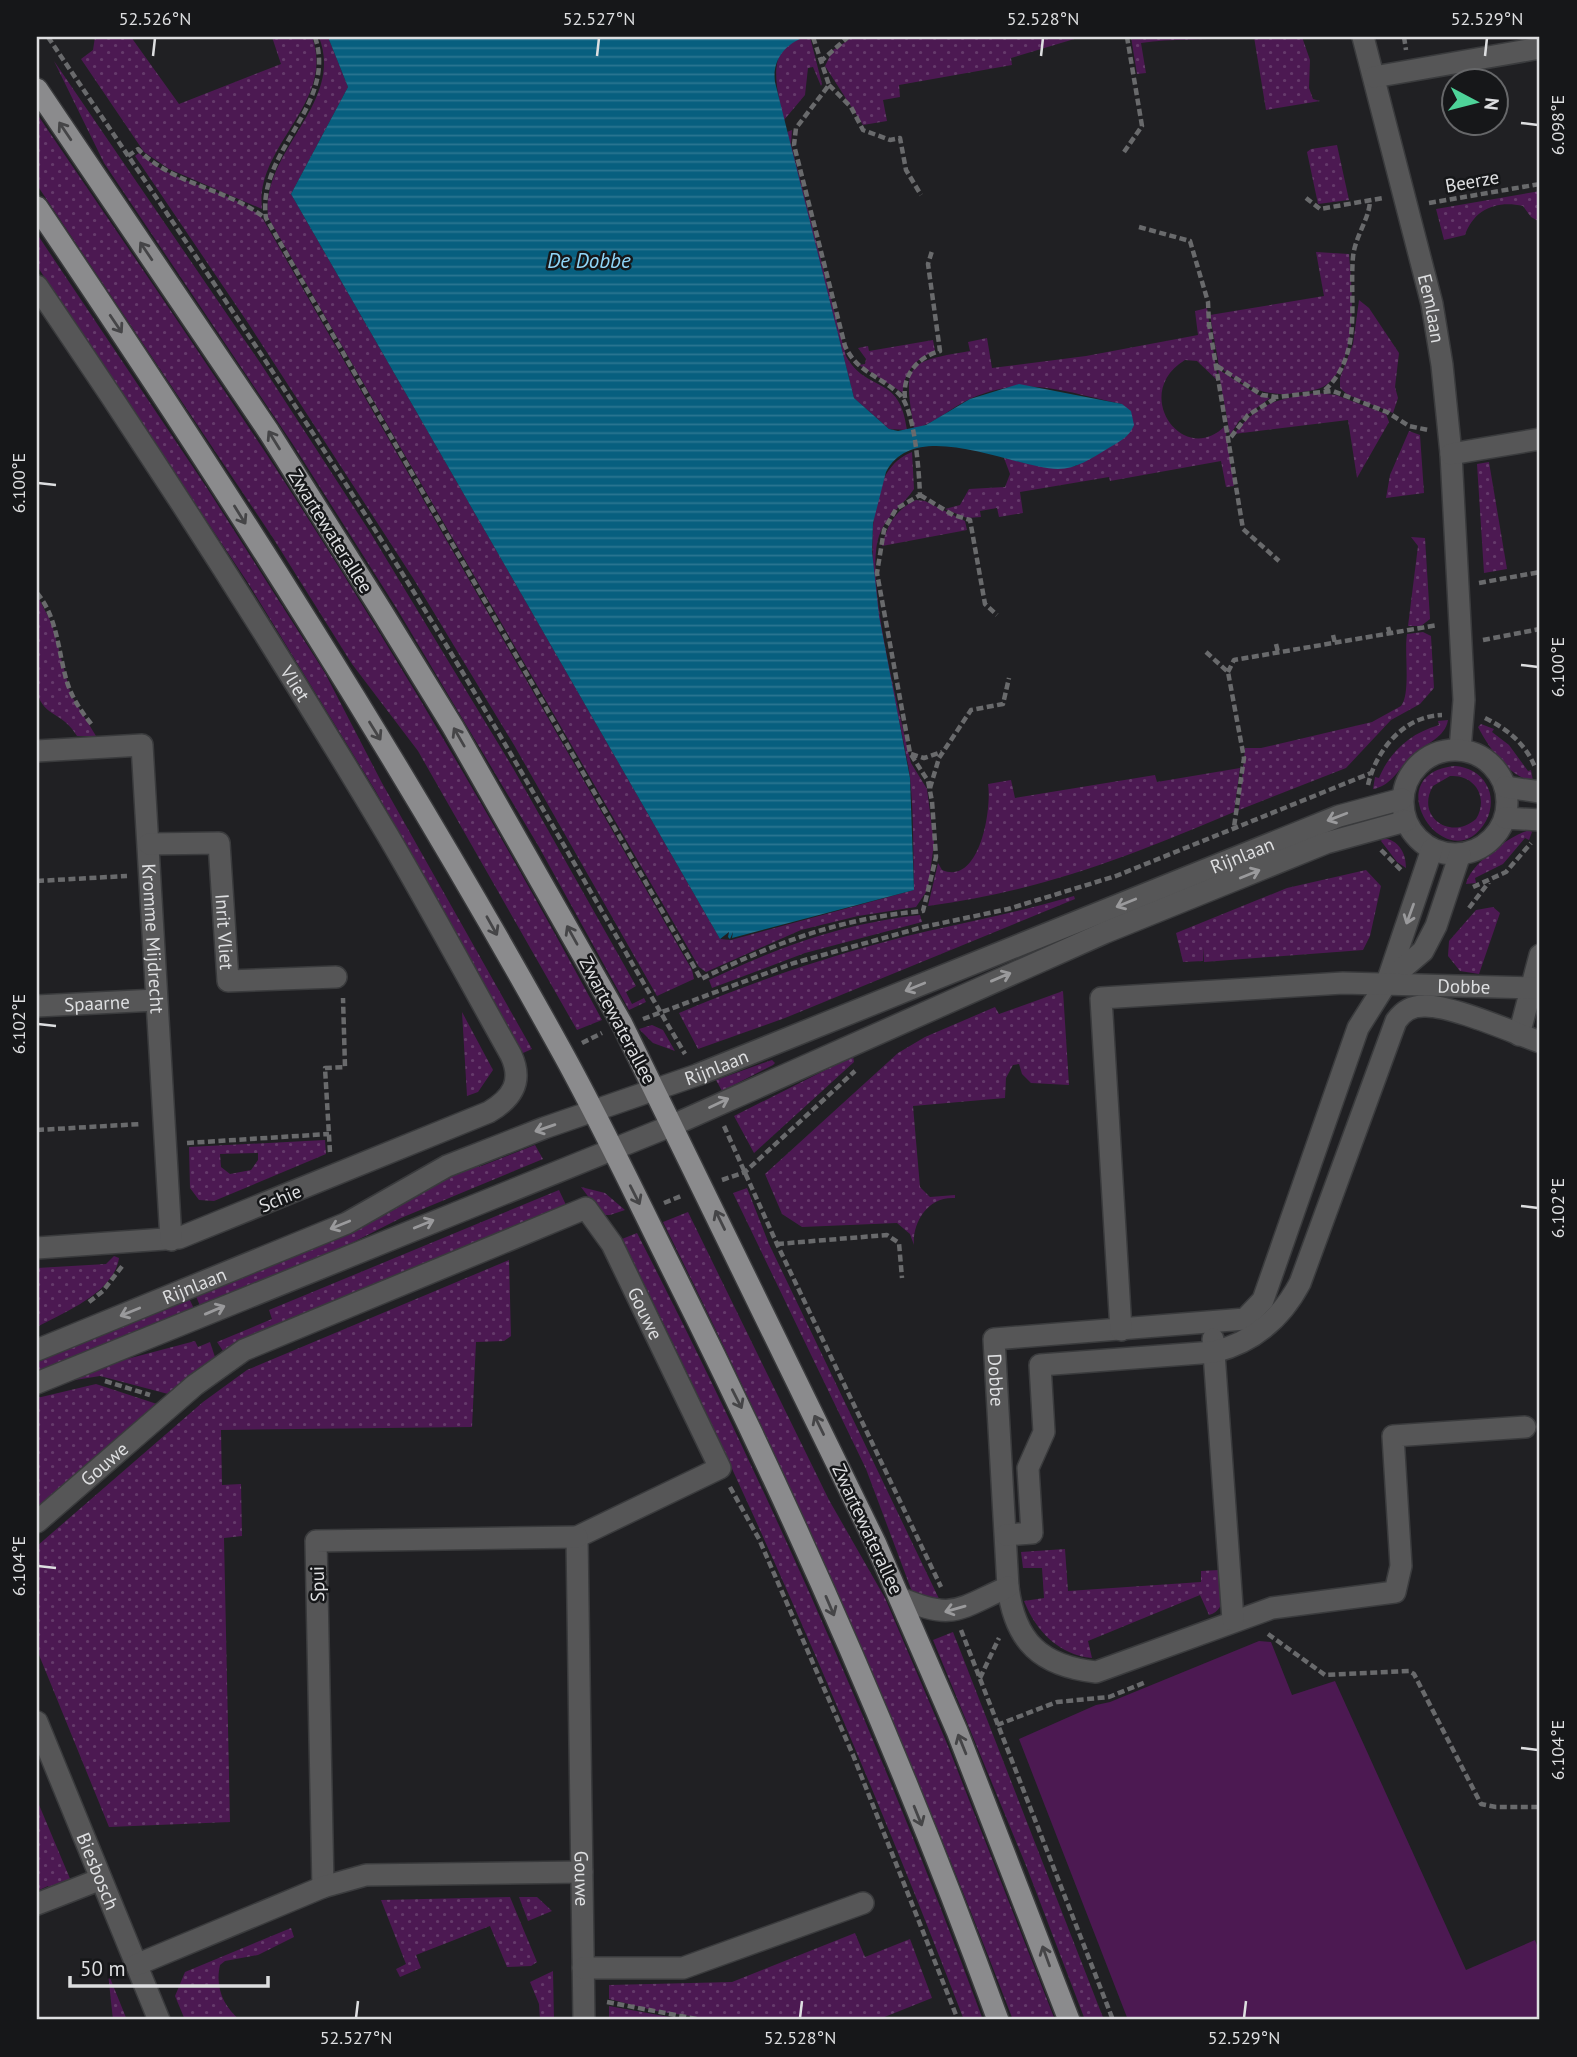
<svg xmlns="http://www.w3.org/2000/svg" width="1577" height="2057" viewBox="0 0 1577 2057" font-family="'PT Sans',sans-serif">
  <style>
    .grass { fill: url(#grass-dots); fill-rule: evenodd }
    .garden { fill: #4c1952 }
    .water { fill: url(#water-rules) }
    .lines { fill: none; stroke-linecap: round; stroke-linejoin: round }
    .minor-casing { stroke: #3a3b3d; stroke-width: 24 }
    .major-casing { stroke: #3a3b3d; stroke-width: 24 }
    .path { stroke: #696a6c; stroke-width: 4.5; stroke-dasharray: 7 3.5; stroke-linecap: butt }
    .minor { stroke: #565657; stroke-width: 21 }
    .major { stroke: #8b8b8d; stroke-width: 21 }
    .oneway { stroke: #454547 }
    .oneway2 { stroke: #9a9a9c }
    .ticks { fill: none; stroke: #dddee0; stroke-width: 2.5 }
    .labels { text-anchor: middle; stroke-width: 5; stroke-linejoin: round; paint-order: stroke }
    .street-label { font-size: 19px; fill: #dddee0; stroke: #161719 }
    .water-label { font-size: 21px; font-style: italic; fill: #90d6f8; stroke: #161719 }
    .neatline { fill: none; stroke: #dddee0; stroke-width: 2.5 }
    .ticks-label { font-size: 18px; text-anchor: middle; fill: #dddee0 }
  </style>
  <defs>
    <pattern id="grass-dots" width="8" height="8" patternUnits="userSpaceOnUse" patternTransform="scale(1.75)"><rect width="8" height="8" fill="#4c1952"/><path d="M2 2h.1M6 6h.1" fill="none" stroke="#653a6b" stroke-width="1.8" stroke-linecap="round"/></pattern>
    <pattern id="water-rules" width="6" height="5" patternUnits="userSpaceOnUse" patternTransform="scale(1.75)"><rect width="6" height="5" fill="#075f7f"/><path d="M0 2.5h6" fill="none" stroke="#2b7691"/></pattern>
  </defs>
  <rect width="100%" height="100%" fill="#202023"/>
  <path class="grass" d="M95 37H131L179 104 281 64 272 37H312C336 103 255 145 262 209L169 169 144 152 81 59 93 50Z
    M319 37H328L348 87 291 194 720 939 731 940 914 890C913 853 914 815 910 778 903 712 828 483 912 452L914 489C903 506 886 515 879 536 864 580 900 712 911 763L927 789 934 843 928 889 916 907 858 916 801 930 706 972 699 967 268 217C261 150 345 104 319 37Z
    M810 37 822 84 821 86 813 67 808 68 805 95 784 120C777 90 762 42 810 37Z
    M853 37H1081L1011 58 1012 65 899 85 900 97 883 100 887 121 863 125 825 66 833 50Z
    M1131 37H1237C1204 41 1173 38 1141 43L1146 73 1137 74Z
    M1254 37H1302L1310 60 1309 88 1313 99 1320 101 1266 110Z
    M54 61 261 364 370 532 513 768 636 986 626 992 632 1004 644 998 646 1002 629 1010 539 847 397 609 292 443 104 163Z
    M37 114C115 229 194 344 271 461 389 642 499 829 602 1020L577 1030 418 751 352 664 273 538 37 185Z
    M792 130 791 144 846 356C867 394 900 373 907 430L889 429 854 398 787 132Z
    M1337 145 1349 200 1318 204 1307 152 1311 149Z
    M139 153C173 185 237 191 263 219L692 970 694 979 657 996 514 745 413 578 248 323 135 156Z
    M1540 191V222L1531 217 1523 206C1497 200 1474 209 1465 235L1444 240 1436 209Z
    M37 234 207 488 325 673 382 783 532 1049 523 1053 375 790 248 583 37 266Z
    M1316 252 1349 254C1352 290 1360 365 1323 387 1315 391 1305 391 1297 393 1266 398 1242 386 1219 366L1210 315 1324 296Z
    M1359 300 1369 308 1399 353 1395 387 1398 398 1393 413 1348 395 1340 388V378L1353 344Z
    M1207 308 1218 381 1197 361 1185 360C1130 393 1183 468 1225 426L1234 486 1226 487 1221 461 1110 481 1109 477 1020 492 1023 513 999 517 997 508 980 511 981 517 967 518 945 509 960 505 969 489 1005 487 1010 474 1004 458 1048 468 1076 466 1122 404C1068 393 1026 374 972 398 951 407 936 423 914 429 903 363 905 362 970 351L968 342 987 338 992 368 1086 356 1198 335 1195 311Z
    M933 340 935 351C916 358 903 373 903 393L859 365 865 364 866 359 858 348 868 346 869 351Z
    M1218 369 1258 395 1270 398 1239 421 1230 435Z
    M1316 393 1336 395 1386 414 1389 422 1357 478 1348 420 1234 434C1259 402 1278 399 1316 393Z
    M1409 431 1420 435 1424 493 1386 498 1390 475Z
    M1489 462 1507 569 1484 573 1477 464Z
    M916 500 925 501 965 521 967 530 882 546C887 525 896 509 916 500Z
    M1411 537 1425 538 1430 619 1421 626H1408L1418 546Z
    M37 595 52 624 71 695 96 736H77C62 711 45 718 37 693Z
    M1423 632 1431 636 1434 688 1420 704 1391 720 1346 768 1239 810 1245 748H1261L1372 722 1401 706C1411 693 1404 653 1407 634Z
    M1448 720C1445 738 1426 743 1414 754 1400 765 1393 786 1373 789L1375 777 1379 778C1390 751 1411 733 1439 725L1438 721Z
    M1481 724 1494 729 1492 732 1509 745 1528 771 1531 770 1533 781C1509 777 1489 748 1478 727Z
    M1455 766C1468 767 1480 773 1486 784 1493 795 1492 810 1486 821 1449 885 1373 774 1455 766ZM1450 776C1475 774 1489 798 1476 819 1451 841 1415 817 1433 786Z
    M1240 768 1234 812C1130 856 1042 891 928 906L938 863 942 870C980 886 992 809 988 784L1011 780 1015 798 1155 775 1157 782Z
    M1530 830 1532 832 1529 840 1525 838 1503 864 1475 878 1476 883 1466 884C1470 864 1510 835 1530 830Z
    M1383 838C1399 840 1406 853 1406 868L1397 862 1381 841Z
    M1366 870 1381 886 1370 936 1363 950 1204 962 1203 947V961L1183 962 1176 933 1287 888Z
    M1074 896 1075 899 785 1018 698 1049 679 1013C759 979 843 951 928 931 978 920 1026 910 1074 896Z
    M1493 907 1500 913 1479 974 1460 971 1448 956 1449 941 1476 910Z
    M920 915 922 922 805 953 712 988 709 980C782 946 840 924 920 915Z
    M1063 991 1069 1085 1031 1083 1022 1074 1019 1064 1013 1065 1006 1078 1005 1098 913 1106 920 1187 930 1197 955 1195V1198C927 1196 912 1224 914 1245L910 1234 897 1223 802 1227 782 1214 765 1174 898 1053 925 1037 995 1007 999 1014Z
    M462 1012 493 1070 478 1092 467 1096Z
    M652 1025 663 1030 675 1051 653 1043 639 1029Z
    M853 1056 854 1062 754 1153 734 1116Z
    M772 1060 775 1063 773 1065 722 1091 716 1080Z
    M325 1140 326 1154 214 1201 199 1200 190 1188 189 1147ZM258 1153V1160L251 1170 230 1174 221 1167 220 1154Z
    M535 1145 543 1159 401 1218 326 1256 201 1308 195 1294 477 1162 479 1167Z
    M581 1187 605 1193 625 1210 610 1215H602Z
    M747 1188 769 1244 942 1605 914 1594 911 1589 866 1469 733 1193Z
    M559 1190 566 1205 223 1351 217 1342 272 1319 269 1310Z
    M688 1212 829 1500 885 1598 948 1746 1055 2020H1013C909 1748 793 1483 663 1222Z
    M637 1233C768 1488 884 1751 983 2020H964C862 1754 749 1494 622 1239Z
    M114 1256 119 1258C114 1293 64 1312 37 1327V1268L106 1264Z
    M509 1260 511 1336 504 1341 476 1342 472 1427 221 1430 222 1485 241 1484 242 1536 224 1538 230 1822 109 1827 37 1650V1546L203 1402 247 1370Z
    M188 1296 195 1311 37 1376V1358Z
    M195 1341 198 1347 210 1342 215 1357 168 1394 100 1376 69 1381 108 1364Z
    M96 1384 157 1404 37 1510V1398Z
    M1065 1549 1068 1591 1201 1582V1571L1219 1570C1221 1587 1229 1609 1209 1615L1200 1595 1088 1641 1092 1658C1059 1655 1036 1631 1024 1601L1044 1598 1042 1568H1023L1021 1552Z
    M953 1632 1104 2020H1085L1027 1868 933 1640Z
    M37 1800 71 1881 50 1890 48 1886 37 1891Z
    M510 1897 537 1962 531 1966 507 1967 490 1926 416 1955 421 1968 400 1977 396 1969 406 1964 381 1900Z
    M519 1897H537L552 1911 528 1921Z
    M291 1928 294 1937 258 1955 225 1961 220 1965C215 1987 223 2006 240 2020H185L175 1996 185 1972Z
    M855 1933 865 1957 910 1939 932 1998 877 2020H717L656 2011 609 1999V1985L732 1982Z
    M553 1971 554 2020H540L539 2004 530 1982Z
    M108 1973 127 2020H113Z
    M609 2006 686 2020H609Z"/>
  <path class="garden" d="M1259 1641 1271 1642 1292 1695 1335 1681 1466 1970 1535 1940 1540 1953V2020H1128L1019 1739 1096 1705 1110 1702Z"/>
  <path class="water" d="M328 37H805C785 44 772 60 775 82L854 398 889 429 898 431 926 425 970 399 1019 384 1122 404 1131 411 1134 425C1129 438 1118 442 1107 449 1092 458 1076 469 1058 469 1013 468 915 416 886 472L873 523 872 551 879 616 910 778 914 890 732 938 733 932 730 939 728 937 729 932 720 939 291 194 348 87Z"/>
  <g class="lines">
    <defs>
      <g id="minor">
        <path id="s1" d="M1363 37 1432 304 1442 365 1451 454 1464 700 1460 750"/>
        <path d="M1374 77 1540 48"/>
        <path id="s2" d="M37 286C159 465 276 648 387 834 430 907 470 982 511 1055 523 1081 513 1098 489 1112L179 1238 37 1248"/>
        <path d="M1451 454 1540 439"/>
        <circle cx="1455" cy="802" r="52"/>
        <path id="s3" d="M37 751 142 745 171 1240"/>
        <path d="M1505 787 1540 792"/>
        <path d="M1505 818 1540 820"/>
        <path id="s4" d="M149 844 219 843 228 981 336 977"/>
        <path id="s5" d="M1432 849 1387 982 1358 1028 1263 1300 1245 1319 994 1339 1008 1587C1015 1642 1041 1666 1096 1672L1272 1608 1395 1592 1401 1566 1393 1436 1525 1427"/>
        <path d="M1389 980 1423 951 1436 926 1460 854"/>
        <path id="s6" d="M37 1006 156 1000"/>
        <path d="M1519 1035 1540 955"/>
        <path id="s7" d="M1121 1330 1101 998 1343 983 1540 988"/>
        <path d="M1213 1339 1233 1620"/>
        <path id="s8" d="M37 1350 347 1223 447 1166 544 1128 697 1075 1339 816 1402 799"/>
        <path d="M37 1383 673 1125 1104 933 1326 843 1406 821"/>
        <path id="s9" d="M37 1522 195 1385 244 1350 586 1208 612 1244 720 1468 577 1537 584 2020"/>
        <path d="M1006 1535 1032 1533 1028 1468 1044 1432 1040 1365 1214 1352C1254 1342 1281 1319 1300 1283L1396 1021C1403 1011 1411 1006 1424 1006 1451 1005 1512 1032 1540 1042"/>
        <path d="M900 1598C954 1621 958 1609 1008 1587"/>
        <path id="s10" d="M37 1722 159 2020"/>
        <path d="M323 1887 316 1541 577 1537"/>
        <path d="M37 1904 101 1879"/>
        <path d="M136 1965 323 1887 366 1875 582 1872"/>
        <path d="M583 1968H683L863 1903"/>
      </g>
      <path id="major" d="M37 89 269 432 381 610 453 727 622 1024 875 1542 957 1731 1069 2020
        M37 207C222 481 401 760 561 1050 601 1122 636 1197 673 1271 795 1514 905 1765 998 2020"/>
    </defs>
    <use href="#minor" class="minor-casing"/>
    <use href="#major" class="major-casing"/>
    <path class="path" d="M48 37C169 217 292 396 407 581 503 736 592 896 685 1054
      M315 37C338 106 256 151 266 218L701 979C774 943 841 918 923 911L936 857 932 801 928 781 910 753 877 573 884 530 896 509 920 495C919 472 915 407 898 393 878 375 857 372 845 346L794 145 796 128 829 85 813 37
      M1404 37 1406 50
      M820 62 848 37
      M829 85 851 107 863 130 890 140 900 138 906 170 921 195
      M1124 152 1142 126 1127 37
      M128 156 138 149C172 185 227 188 265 218
      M1306 198 1320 209 1383 198
      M1429 203 1540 184
      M1139 227 1190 241 1208 302 1209 324 1243 529 1279 561
      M1217 366 1262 395 1276 397 1333 391 1387 412 1409 426 1428 430
      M1325 390C1363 354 1349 303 1353 257 1355 236 1369 220 1370 201
      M905 398C902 375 918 357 940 351L928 264 932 251
      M1231 437 1248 415 1276 398
      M920 495 953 515 970 520 985 604 997 615
      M1479 583 1540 572
      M37 593C58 618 58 652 67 682 72 698 82 713 93 726
      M1388 627 1390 634
      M1333 635 1335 643
      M1483 640 1540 629
      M1276 644 1278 652
      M1206 652 1228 672 1244 758 1234 827
      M1228 672 1234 660 1438 625
      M1485 718C1507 729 1525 743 1535 767
      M911 754 924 758 942 752
      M1368 785C1376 750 1404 716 1442 715
      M930 788 939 758 971 710 1003 704 1009 678
      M1381 850 1402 871
      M37 881 127 876
      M1473 887 1506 872 1531 843
      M1469 908 1489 882
      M643 1019 794 963 923 927 1008 909 1116 876 1371 773
      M582 1043 602 1033
      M724 1126 777 1244 941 1587
      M37 1130 141 1124
      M187 1143 329 1134
      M330 1152 325 1068 345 1067 343 998
      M722 1180 745 1172 855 1071
      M664 1203 681 1196
      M777 1244 887 1235 899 1243 902 1278
      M89 1302 103 1291 123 1265
      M105 1381 150 1395
      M730 1487 759 1539 853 1755 958 2020
      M961 1630 1113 2020
      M1268 1634 1325 1675 1409 1671 1414 1674 1481 1804 1496 1807H1540
      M980 1678 999 1638
      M997 1725 1057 1702 1109 1697 1146 1682
      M607 2002 702 2020"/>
    <use href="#minor" class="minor"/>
    <use href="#major" class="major"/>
  </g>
  <defs><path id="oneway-shaft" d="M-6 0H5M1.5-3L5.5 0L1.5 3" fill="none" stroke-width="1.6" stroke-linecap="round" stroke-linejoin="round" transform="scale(1.75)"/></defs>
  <g class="oneway">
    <use href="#oneway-shaft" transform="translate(65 131) rotate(-124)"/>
    <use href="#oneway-shaft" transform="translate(146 251) rotate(-124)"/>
    <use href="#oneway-shaft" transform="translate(116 324) rotate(56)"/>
    <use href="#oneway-shaft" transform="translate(274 440) rotate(-122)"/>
    <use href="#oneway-shaft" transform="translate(240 515) rotate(58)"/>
    <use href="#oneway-shaft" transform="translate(375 731) rotate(58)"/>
    <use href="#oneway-shaft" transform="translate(459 737) rotate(-120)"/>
    <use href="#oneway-shaft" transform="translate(492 926) rotate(61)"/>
    <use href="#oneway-shaft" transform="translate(572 935) rotate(-119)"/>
    <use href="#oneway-shaft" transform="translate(635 1195) rotate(63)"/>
    <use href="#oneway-shaft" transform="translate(720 1220) rotate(-116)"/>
    <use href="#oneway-shaft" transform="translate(737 1399) rotate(63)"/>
    <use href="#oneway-shaft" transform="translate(819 1425) rotate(-116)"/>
    <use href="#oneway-shaft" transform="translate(830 1606) rotate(67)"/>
    <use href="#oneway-shaft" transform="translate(962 1744) rotate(-112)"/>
    <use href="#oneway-shaft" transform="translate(918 1816) rotate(68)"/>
    <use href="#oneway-shaft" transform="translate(1046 1956) rotate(-110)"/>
  </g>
  <g class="oneway2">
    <use href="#oneway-shaft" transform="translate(1337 817) rotate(159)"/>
    <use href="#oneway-shaft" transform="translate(1250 874) rotate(-22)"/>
    <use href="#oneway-shaft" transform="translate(1126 903) rotate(158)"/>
    <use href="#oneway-shaft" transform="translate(1410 914) rotate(110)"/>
    <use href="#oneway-shaft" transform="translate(1001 977) rotate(-23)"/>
    <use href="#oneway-shaft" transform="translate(915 987) rotate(158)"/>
    <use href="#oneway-shaft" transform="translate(719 1103) rotate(-25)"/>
    <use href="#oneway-shaft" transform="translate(545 1128) rotate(161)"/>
    <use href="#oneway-shaft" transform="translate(424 1224) rotate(-22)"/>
    <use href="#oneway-shaft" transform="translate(340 1225) rotate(158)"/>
    <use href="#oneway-shaft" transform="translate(215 1310) rotate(-23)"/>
    <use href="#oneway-shaft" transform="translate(130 1312) rotate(158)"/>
    <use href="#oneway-shaft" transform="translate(955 1609) rotate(164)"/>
  </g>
  <path class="ticks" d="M153 56 155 38M597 56 599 38M1041 56 1043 38M1485 56 1487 38M1521 123 1538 125M38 483 56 485M1521 665 1538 667M38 1024 56 1026M1521 1206 1538 1208M38 1566 56 1568M1521 1748 1538 1750M356 2018 358 2001M800 2018 802 2001M1244 2018 1246 2001"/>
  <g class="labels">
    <g class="street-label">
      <text transform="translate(1472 181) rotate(-10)" y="7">Beerze</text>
      <text dy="7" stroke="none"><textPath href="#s1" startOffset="280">Eemlaan</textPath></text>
      <text transform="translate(331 531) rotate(58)" y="7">Zwartewaterallee</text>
      <text dy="7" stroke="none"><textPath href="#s2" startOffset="474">Vliet</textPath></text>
      <text dy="7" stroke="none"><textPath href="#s8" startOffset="1304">Rijnlaan</textPath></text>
      <text dy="7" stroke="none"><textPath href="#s4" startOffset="159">Inrit Vliet</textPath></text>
      <text dy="7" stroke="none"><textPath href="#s3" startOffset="299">Kromme Mijdrecht</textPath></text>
      <text dy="7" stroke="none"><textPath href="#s7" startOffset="696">Dobbe</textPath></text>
      <text dy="7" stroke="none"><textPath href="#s6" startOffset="60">Spaarne</textPath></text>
      <text transform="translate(618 1020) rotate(62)" y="7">Zwartewaterallee</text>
      <text dy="7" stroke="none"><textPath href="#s8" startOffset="737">Rijnlaan</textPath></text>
      <text transform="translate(280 1198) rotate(-23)" y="7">Schie</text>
      <text dy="7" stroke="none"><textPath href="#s8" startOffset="170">Rijnlaan</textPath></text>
      <text dy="7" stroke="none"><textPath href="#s9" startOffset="761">Gouwe</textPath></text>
      <text dy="7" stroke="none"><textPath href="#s5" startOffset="802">Dobbe</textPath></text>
      <text dy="7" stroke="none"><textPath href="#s9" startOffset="89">Gouwe</textPath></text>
      <text transform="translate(868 1529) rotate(65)" y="7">Zwartewaterallee</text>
      <text transform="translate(317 1584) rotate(-91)" y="7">Spui</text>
      <text dy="7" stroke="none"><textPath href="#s10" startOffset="161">Biesbosch</textPath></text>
      <text dy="7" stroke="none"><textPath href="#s9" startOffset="1433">Gouwe</textPath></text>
    </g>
    <g class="water-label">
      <text x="589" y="268">De Dobbe</text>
    </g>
  </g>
  <rect width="1577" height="2057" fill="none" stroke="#161719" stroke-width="77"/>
  <g transform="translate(1475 102) rotate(97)"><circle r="33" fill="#161719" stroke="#666769" stroke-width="2"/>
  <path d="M0-5L12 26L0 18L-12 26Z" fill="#4ed399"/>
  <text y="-10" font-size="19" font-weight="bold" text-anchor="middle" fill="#dddee0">N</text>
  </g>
  <path d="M70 1976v10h198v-10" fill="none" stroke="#dddee0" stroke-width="3.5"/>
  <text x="80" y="1976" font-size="21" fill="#dddee0" stroke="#161719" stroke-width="5" paint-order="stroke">50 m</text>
  <rect x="38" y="38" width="1500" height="1980" class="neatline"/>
  <g class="ticks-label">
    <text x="155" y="25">52.526°N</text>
    <text x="599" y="25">52.527°N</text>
    <text x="1043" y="25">52.528°N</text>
    <text x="1487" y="25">52.529°N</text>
    <text transform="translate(1558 125) rotate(-90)" y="6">6.098°E</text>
    <text transform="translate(19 483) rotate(-90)" y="6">6.100°E</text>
    <text transform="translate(1558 667) rotate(-90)" y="6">6.100°E</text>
    <text transform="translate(19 1024) rotate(-90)" y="6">6.102°E</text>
    <text transform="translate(1558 1208) rotate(-90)" y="6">6.102°E</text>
    <text transform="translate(19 1566) rotate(-90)" y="6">6.104°E</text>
    <text transform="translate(1558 1750) rotate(-90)" y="6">6.104°E</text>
    <text x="356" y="2044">52.527°N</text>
    <text x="800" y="2044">52.528°N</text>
    <text x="1244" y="2044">52.529°N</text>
  </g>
</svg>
